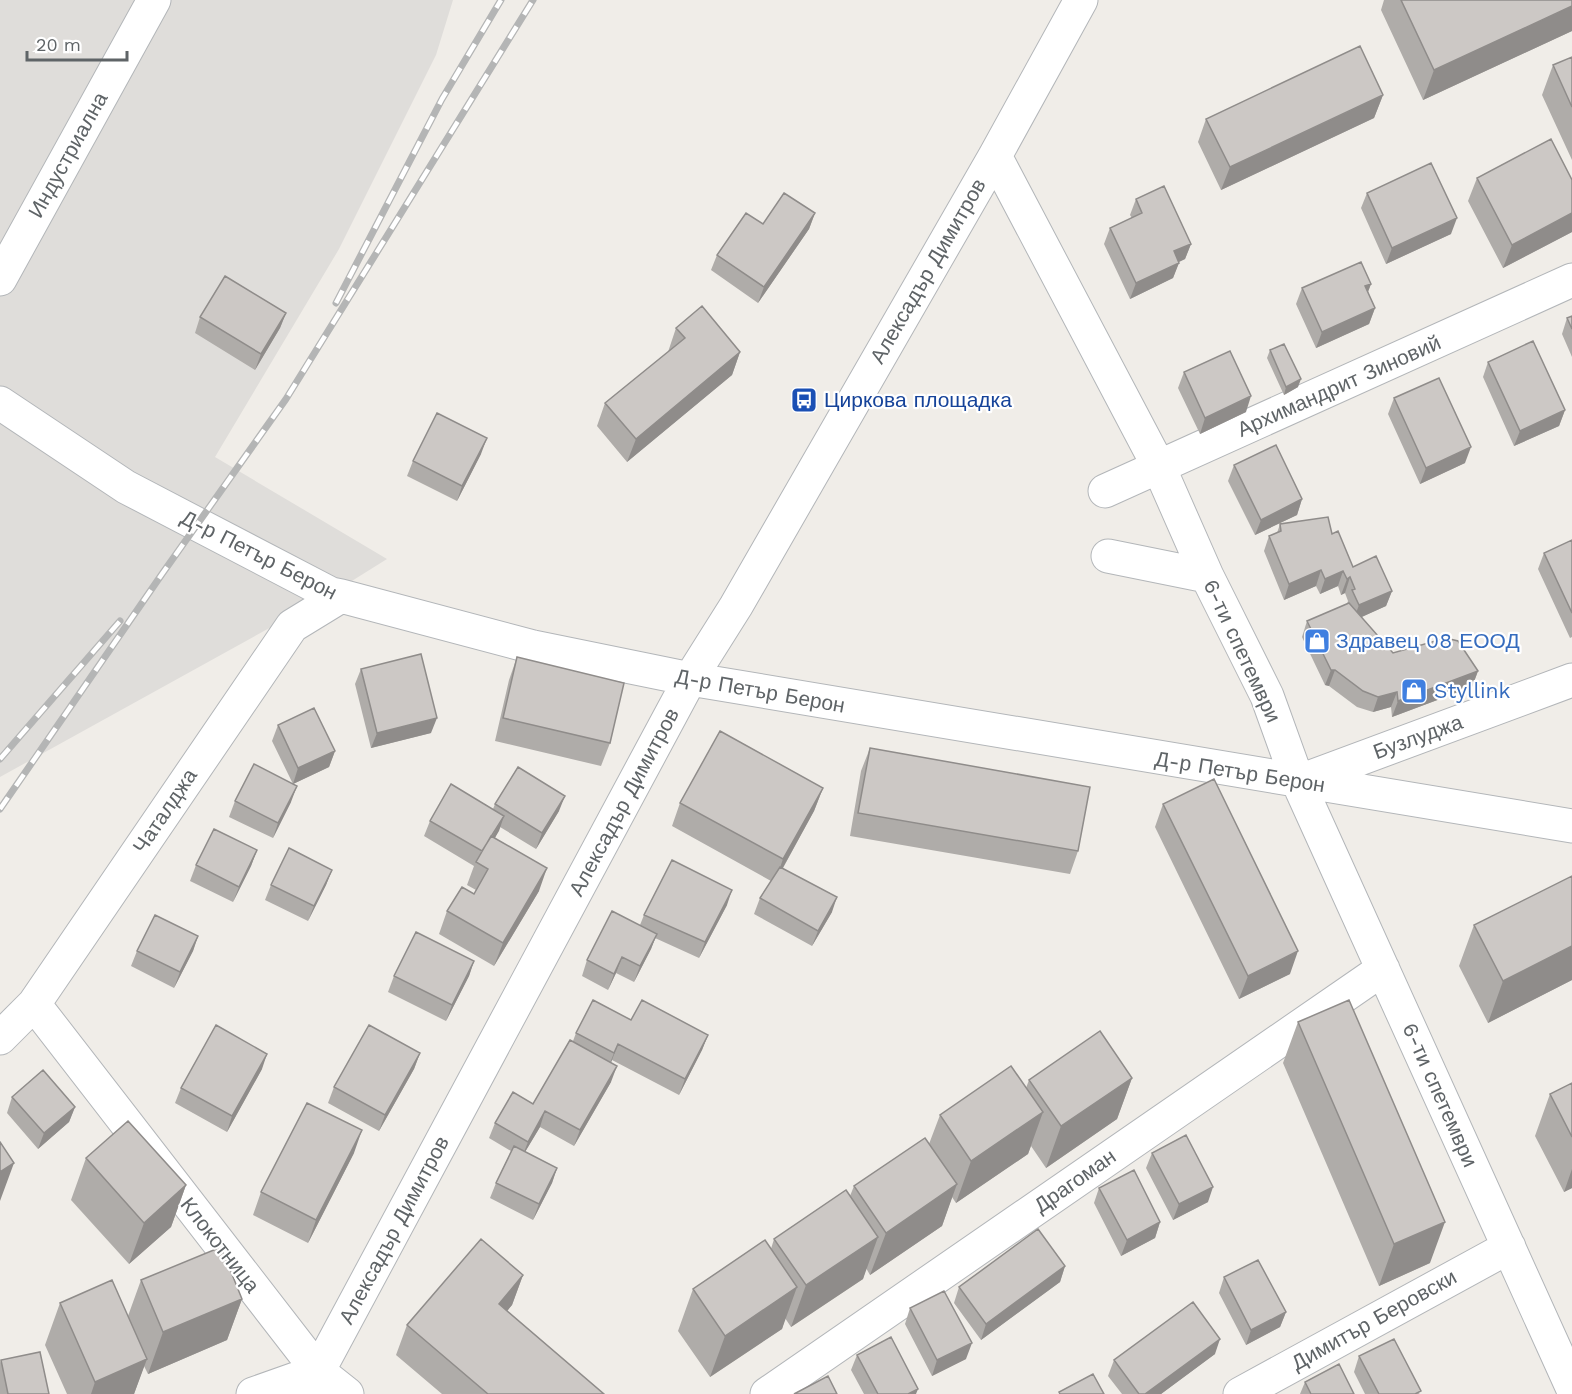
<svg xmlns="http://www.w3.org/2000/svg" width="1572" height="1394" viewBox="0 0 1572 1394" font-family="'Work Sans',sans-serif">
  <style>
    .industrial { fill: #dfddda }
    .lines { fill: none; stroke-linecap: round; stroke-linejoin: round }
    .minor-casing { stroke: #b3b6b9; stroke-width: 35 }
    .minor { stroke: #fff; stroke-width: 33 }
    .rail-casing { stroke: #b4b5b5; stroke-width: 7 }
    .rail { stroke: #fff; stroke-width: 4.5; stroke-dasharray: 14; stroke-linecap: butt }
    .wall { fill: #afaca9 }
    .shaded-wall { fill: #8f8c8a }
    .building { fill: #ccc8c5; stroke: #8f8c8a; stroke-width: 1.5 }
    .labels { text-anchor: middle; stroke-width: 4.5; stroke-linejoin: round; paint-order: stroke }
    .street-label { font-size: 21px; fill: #5f6467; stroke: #fff }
    .transit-label { font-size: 21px; fill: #164399; stroke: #fff; text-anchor: start }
    .shop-label { font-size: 21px; fill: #366cbe; stroke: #fff; text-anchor: start }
  </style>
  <rect width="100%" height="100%" fill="#f0ede8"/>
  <path class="industrial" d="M0 0H453L436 55 339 249 215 457 387 559 331 594 0 777Z"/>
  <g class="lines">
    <defs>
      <path id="minor" d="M995 156 1159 467 1207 576 1267 696 1298 782 1572 1387
        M0 279 154 0
        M0 403 126 487 331 594 341 596 533 647 690 679 1572 826
        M1105 491 1572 280
        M1108 556 1207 576
        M1300 781 1572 680
        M34 1004 318 1371 347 1394
        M0 1038 34 1004 292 626 341 596
        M253 1394 318 1371
        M306 1394 690 679 736 606 995 156 1081 0
        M767 1394 1383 969
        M1240 1394 1509 1247"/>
    </defs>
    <use href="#minor" class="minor-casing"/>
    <use href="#minor" class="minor"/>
    <defs>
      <path id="rail" d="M336 303 442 99 501 0
        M0 759 120 621
        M0 809 162 574 286 399 533 0"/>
    </defs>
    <use href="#rail" class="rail-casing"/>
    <use href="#rail" class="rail"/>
  </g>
  <path class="wall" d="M1384 0H1572V31L1423 100 1381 10Z
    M1572 57V160L1542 95 1553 65Z
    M1383 95 1374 118 1221 190 1198 142 1206 119Z
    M1477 178 1572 180V232L1503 268 1468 201Z
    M1367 193 1451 234 1386 264 1361 208Z
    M1136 199 1191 244 1185 259 1179 262 1173 278 1130 299 1104 244 1110 228 1132 218 1130 215Z
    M815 213 809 229 758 303 711 270 717 255 763 224Z
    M1371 284 1368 292 1375 308 1369 324 1316 348 1296 304 1302 288Z
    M286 313 280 328 255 370 195 333 200 317Z
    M1572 316V357L1562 334 1567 318Z
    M676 328 740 352 732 375 627 462 597 426 605 403 668 352Z
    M1270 350 1298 387 1284 395 1267 358Z
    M1488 362 1565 410 1559 426 1514 446 1483 377Z
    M1184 372 1246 412 1200 434 1178 388Z
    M1394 398 1465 463 1420 484 1388 414Z
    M481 454 457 501 407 476 413 461Z
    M1234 465 1302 499 1297 515 1255 535 1228 481Z
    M1280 524 1332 534 1353 567 1392 591 1386 606 1361 617 1393 653 1478 671 1472 687 1392 717 1391 707 1373 712 1357 707 1329 686 1325 685 1302 637 1307 621 1347 604 1348 601 1345 593 1341 595 1338 586 1320 594 1316 586 1284 600 1264 551 1269 536 1277 533Z
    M1572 540V637L1570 638 1538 569 1544 553Z
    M517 657 610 743 601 766 495 741 509 680Z
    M361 669 431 733 371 748 355 684Z
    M278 725 335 751 329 767 293 784 272 741Z
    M870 748 1078 851 1070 874 850 836 861 771Z
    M823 788 814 811 783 868 832 912 812 946 754 914 760 898 771 881 672 826 680 803Z
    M235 801 291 802 273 838 229 817Z
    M495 804 559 811 536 849 500 827 495 838 539 891 494 966 439 934 447 911 474 894 476 890 467 885 474 866 424 836 430 821 493 809Z
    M1163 804 1290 974 1239 999 1155 827Z
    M257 850 251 866 233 902 190 881 196 865Z
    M332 870 326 885 308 921 265 900 271 885Z
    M1572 876V980L1488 1023 1459 966 1474 925Z
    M727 905 699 958 655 938 651 949 634 982 616 973 608 990 582 976 587 960 640 925 644 915Z
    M198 936 193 951 174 988 131 966 137 951Z
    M474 961 469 976 446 1021 388 992 394 976Z
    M631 1020 708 1035 702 1050 679 1095 612 1060 611 1063V1082L574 1146 540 1127 525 1152 557 1168 552 1183 533 1220 490 1198 496 1183 511 1151 489 1138 495 1123 533 1104 573 1041 576 1033Z
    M1298 1022 1430 1263 1379 1286 1283 1063Z
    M420 1053 414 1069 379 1131 328 1103 334 1087Z
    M262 1069 227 1132 175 1103 181 1088Z
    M1132 1078 1117 1119 1046 1168 1031 1146 1028 1154 956 1203 952 1197 942 1226 870 1275 866 1268 863 1279 791 1327 785 1318 782 1329 710 1377 678 1331 693 1289 771 1249 774 1239 850 1196 854 1186 929 1144 940 1115 1026 1088 1029 1080Z
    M1572 1083V1188L1564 1192 1535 1136 1550 1094Z
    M12 1097 75 1107 69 1122 38 1149 7 1113Z
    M354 1153 308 1243 253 1215 261 1192Z
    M1152 1153 1208 1202 1173 1220 1146 1168Z
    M86 1158 186 1185 171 1227 129 1264 71 1200Z
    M1099 1188 1160 1222 1155 1238 1121 1256 1094 1203Z
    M1065 1266 1060 1282 981 1340 954 1303 959 1287Z
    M523 1275 512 1305 507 1311 604 1394H442L396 1355 407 1325Z
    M1224 1277 1286 1312 1280 1327 1246 1345 1219 1293Z
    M141 1280 242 1299 227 1340 148 1374 144 1366 134 1394H67L45 1345 60 1303 128 1316Z
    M910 1308 966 1359 932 1376 905 1324Z
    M1215 1354 1161 1394H1122L1108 1376 1114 1360Z
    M857 1355 916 1394H864L851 1370Z
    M1359 1356 1420 1394H1365L1354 1372Z
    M1 1360 49 1394H0V1363Z
    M1305 1382 1354 1394H1300Z"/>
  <path class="shaded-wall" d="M1572 6V31L1423 100 1434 70Z
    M1383 95 1374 118 1221 190 1230 167Z
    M815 213 809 229 758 303 764 287Z
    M1572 213V232L1503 268 1512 245Z
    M1457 218 1451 234 1386 264 1392 248Z
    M1191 244 1185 259 1168 267 1174 251Z
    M1179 263 1173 278 1130 299 1136 283Z
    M1371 284 1365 299V286Z
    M1375 308 1369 324 1316 348 1322 332Z
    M286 313 280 328 255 370 261 354Z
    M740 352 732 375 627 462 636 439Z
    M1301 379 1298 387 1284 395 1286 387Z
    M1251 396 1246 412 1200 434 1205 418Z
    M1565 410 1559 426 1514 446 1520 431Z
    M487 438 481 454 457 501 462 486Z
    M1471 447 1465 463 1420 484 1426 468Z
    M1302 499 1297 515 1255 535 1261 520Z
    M1321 570 1316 586 1284 600 1289 584Z
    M1343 571 1338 586 1320 594 1325 579Z
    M1350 577 1345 593 1341 595 1347 579Z
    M1392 591 1386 606 1353 621 1359 605Z
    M1331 670H1335L1329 686 1325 685Z
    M1478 671 1472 687 1392 717 1398 701Z
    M1397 692 1391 707 1373 712 1378 697Z
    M437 718 431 733 371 748 377 733Z
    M335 751 329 767 293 784 298 768Z
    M297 786 291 802 273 838 278 823Z
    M823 788 814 811 775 882 783 859Z
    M565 796 559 811 536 849 542 833Z
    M504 816 499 831 479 864 483 852Z
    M257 850 251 866 233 902 239 887Z
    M547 868 539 891 494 966 503 943Z
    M332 870 326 885 308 921 314 906Z
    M732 890 727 905 699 958 705 942Z
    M837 897 832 912 812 946 818 931Z
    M657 934 651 949 634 982 640 966Z
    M198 936 193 951 174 988 180 972Z
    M1572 946V980L1488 1023 1503 981Z
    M1298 951 1290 974 1239 999 1248 976Z
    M622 957 616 973 608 990 614 974Z
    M474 961 469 976 446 1021 452 1005Z
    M708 1035 702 1050 679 1095 685 1079Z
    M618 1044 612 1060 608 1068 614 1053Z
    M420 1053 414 1069 379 1131 385 1115Z
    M267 1054 262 1069 227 1132 232 1116Z
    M617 1066 611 1082 574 1146 580 1130Z
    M1132 1078 1117 1119 1046 1168 1061 1126Z
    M75 1107 69 1122 38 1149 44 1133Z
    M545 1111 540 1127 522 1157 528 1142Z
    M1043 1112 1028 1154 956 1203 971 1161Z
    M362 1130 354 1153 308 1243 316 1220Z
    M14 1163 0 1201V1172Z
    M557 1168 552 1183 533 1220 539 1204Z
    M1572 1169V1188L1564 1192Z
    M957 1184 942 1226 870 1275 886 1233Z
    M186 1185 171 1227 129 1264 144 1223Z
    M1213 1187 1208 1202 1173 1220 1179 1204Z
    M1160 1222 1155 1238 1121 1256 1127 1240Z
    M1445 1222 1430 1263 1379 1286 1394 1244Z
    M878 1237 863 1279 791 1327 806 1285Z
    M1065 1266 1060 1282 981 1340 986 1324Z
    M523 1275 512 1305 488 1334 499 1304Z
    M797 1287 782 1329 710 1377 725 1336Z
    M242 1299 227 1340 148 1374 163 1332Z
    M1286 1312 1280 1327 1246 1345 1251 1330Z
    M1220 1339 1215 1354 1161 1394H1145Z
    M972 1343 966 1359 932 1376 937 1360Z
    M147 1359 134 1394H91L95 1382Z
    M918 1389 916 1394H908Z"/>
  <path class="building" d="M1401 0H1572V6L1434 70Z
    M1360 46 1383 95 1230 167 1206 119Z
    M1572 57V107L1553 65Z
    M1551 139 1572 180V213L1512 245 1477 178Z
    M1431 163 1457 218 1392 248 1367 193Z
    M1164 186 1191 244 1174 251 1179 263 1136 283 1110 228 1142 213 1136 199Z
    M784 193 815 213 764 287 717 255 746 213 763 224Z
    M1361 262 1371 284 1365 286 1375 308 1322 332 1302 288Z
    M225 276 286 313 261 354 200 317Z
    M702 306 740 352 636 439 605 403 685 338 676 328Z
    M1572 316V329L1567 318Z
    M1533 341 1565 410 1520 431 1488 362Z
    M1284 344 1301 379 1286 387 1270 350Z
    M1230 351 1251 396 1205 418 1184 372Z
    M1439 378 1471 447 1426 468 1394 398Z
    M437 413 487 438 462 486 413 461Z
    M1276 445 1302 499 1261 520 1234 465Z
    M1328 517 1332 534 1338 531 1353 567 1376 556 1392 591 1359 605 1352 590 1355 589 1350 577 1347 579 1343 571 1325 579 1321 570 1289 584 1269 536 1281 531 1280 524Z
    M1572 540V613L1544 553Z
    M1349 603 1393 653 1446 638 1458 641 1478 671 1398 701 1397 692 1378 697 1363 691 1335 670H1331L1307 621Z
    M421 654 437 718 377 733 361 669Z
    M517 657 624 683 610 743 503 718Z
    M314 708 335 751 298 768 278 725Z
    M720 731 823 788 783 859 680 803Z
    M870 748 1090 787 1078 851 858 813Z
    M254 764 297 786 278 823 235 801Z
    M518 767 565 796 542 833 495 804Z
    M1214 779 1298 951 1248 976 1163 804Z
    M451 784 504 816 482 851 430 821Z
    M214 829 257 850 239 887 196 865Z
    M491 836 547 868 503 943 447 911 462 887 474 894 488 869 476 862Z
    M289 848 332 870 314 906 271 885Z
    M672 860 732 890 705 942 644 915Z
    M780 867 837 897 818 931 760 898Z
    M1572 876V946L1503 981 1474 925Z
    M612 911 657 934 640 966 622 957 614 974 587 960Z
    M155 915 198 936 180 972 137 951Z
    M416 932 474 961 452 1005 394 976Z
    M593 1000 631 1020 642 1000 708 1035 685 1079 618 1044 614 1053 576 1033Z
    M1349 1000 1445 1222 1394 1244 1298 1022Z
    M216 1025 267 1054 232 1116 181 1088Z
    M369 1025 420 1053 385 1115 334 1087Z
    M1100 1031 1132 1078 1061 1126 1029 1080Z
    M570 1040 617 1066 580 1130 545 1111 528 1142 495 1123 513 1092 533 1104Z
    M1011 1066 1043 1112 971 1161 940 1115Z
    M43 1070 75 1107 44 1133 12 1097Z
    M1572 1083V1137L1550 1094Z
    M307 1103 362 1130 316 1220 261 1192Z
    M128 1121 186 1185 144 1223 86 1158Z
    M1186 1135 1213 1187 1179 1204 1152 1153Z
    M925 1138 957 1184 886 1233 854 1186Z
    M0 1142 14 1163 0 1172Z
    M514 1146 557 1168 539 1204 496 1183Z
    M1134 1170 1160 1222 1127 1240 1099 1188Z
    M846 1190 878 1237 806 1285 774 1239Z
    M1038 1229 1065 1266 986 1324 959 1287Z
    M481 1239 523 1275 499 1304 604 1394H488L407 1325Z
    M765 1240 797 1287 725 1336 693 1289Z
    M221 1247 242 1299 163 1332 141 1280Z
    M1258 1260 1286 1312 1251 1330 1224 1277Z
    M112 1280 147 1359 95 1382 60 1303Z
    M944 1291 972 1343 937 1360 910 1308Z
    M1193 1302 1220 1339 1145 1394H1139L1114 1360Z
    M891 1337 918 1389 908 1394H878L857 1355Z
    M1394 1339 1421 1391 1415 1394H1379L1359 1356Z
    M40 1352 49 1394H8L1 1360Z
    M1339 1364 1354 1394H1311L1305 1382Z
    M1093 1374 1104 1394H1060L1059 1392Z
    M828 1376 837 1394H794Z"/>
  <defs>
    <symbol id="bus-square" viewBox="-11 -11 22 22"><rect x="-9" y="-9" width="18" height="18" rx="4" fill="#1a4fb4" stroke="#fff"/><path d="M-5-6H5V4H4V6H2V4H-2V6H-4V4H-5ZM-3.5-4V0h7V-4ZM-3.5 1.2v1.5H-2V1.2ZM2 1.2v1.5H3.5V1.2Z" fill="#fff"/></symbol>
    <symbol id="shop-square" viewBox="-11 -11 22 22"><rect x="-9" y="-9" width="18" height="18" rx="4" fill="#3f7fe0" stroke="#fff"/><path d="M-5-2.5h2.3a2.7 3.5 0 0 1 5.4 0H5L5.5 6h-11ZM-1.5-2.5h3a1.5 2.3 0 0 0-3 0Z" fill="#fff"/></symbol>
  </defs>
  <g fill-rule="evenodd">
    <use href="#bus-square" x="789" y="385" width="30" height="30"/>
    <use href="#shop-square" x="1302" y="626" width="30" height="30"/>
    <use href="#shop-square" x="1399" y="676" width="30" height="30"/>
  </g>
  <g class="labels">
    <g class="street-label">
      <text transform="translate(68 155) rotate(-61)" y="7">Индустриална</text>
      <text transform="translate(928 271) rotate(-60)" y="7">Алексадър Димитров</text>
      <text transform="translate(1339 386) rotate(-24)" y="7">Архимандрит Зиновий</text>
      <text transform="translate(259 555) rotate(27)" y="7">Д-р Петър Берон</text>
      <text transform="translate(1242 651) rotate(65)" y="7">6-ти спетември</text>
      <text transform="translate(760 691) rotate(10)" y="7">Д-р Петър Берон</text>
      <text transform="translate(1418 737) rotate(-20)" y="7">Бузлуджа</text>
      <text transform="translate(1240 772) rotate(9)" y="7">Д-р Петър Берон</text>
      <text transform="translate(624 802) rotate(-62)" y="7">Алексадър Димитров</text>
      <text transform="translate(165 811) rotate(-56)" y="7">Чаталджа</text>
      <text transform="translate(1440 1095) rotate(66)" y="7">6-ти спетември</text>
      <text transform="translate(1075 1181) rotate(-35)" y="7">Драгоман</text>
      <text transform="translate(394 1230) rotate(-62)" y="7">Алексадър Димитров</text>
      <text transform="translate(220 1245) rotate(52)" y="7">Клокотница</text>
      <text transform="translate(1374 1320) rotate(-29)" y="7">Димитър Беровски</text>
    </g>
    <g class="transit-label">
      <text x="824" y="407">Циркова площадка</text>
    </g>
    <g class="shop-label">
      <text x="1336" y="648">Здравец 08 ЕООД</text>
      <text x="1434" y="698">Styllink</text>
    </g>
  </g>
  <path d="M27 51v9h100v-9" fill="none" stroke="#5f6467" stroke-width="3"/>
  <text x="36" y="51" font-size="18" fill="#5f6467" stroke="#ffffff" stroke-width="4.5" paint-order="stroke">20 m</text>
</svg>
